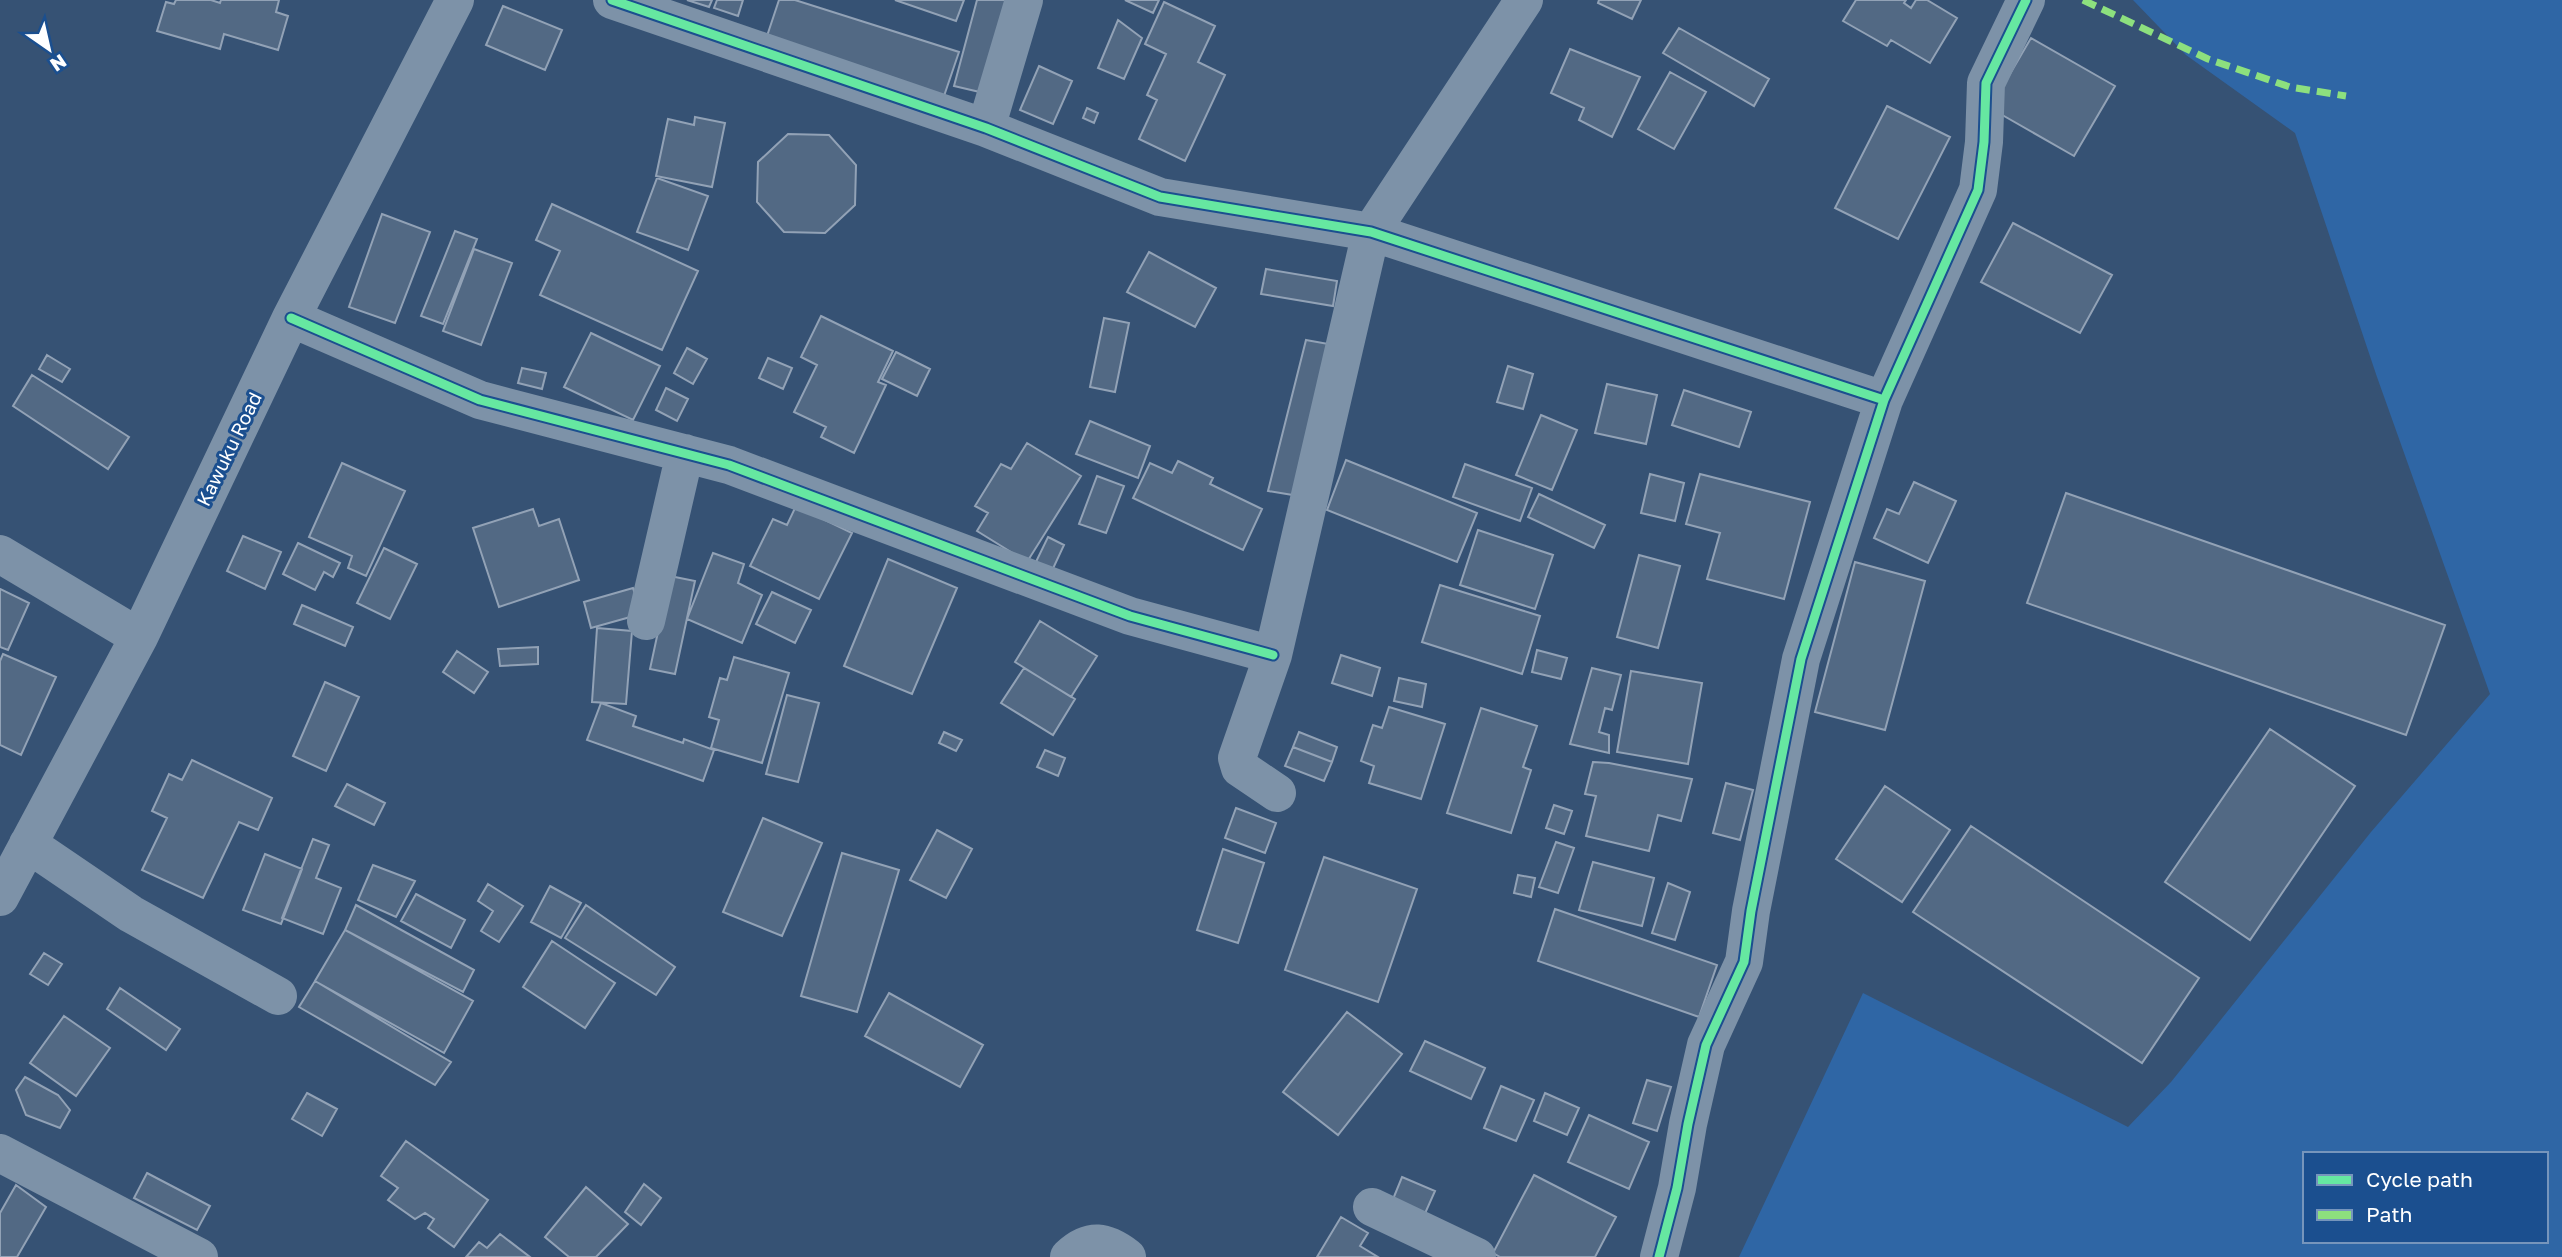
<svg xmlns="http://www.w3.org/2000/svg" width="2562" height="1257" viewBox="0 0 2562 1257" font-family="'Golos Text',sans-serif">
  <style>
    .green { fill: #2f66a5; fill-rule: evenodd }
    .building { fill: #526984; stroke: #92a2b6; stroke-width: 2 }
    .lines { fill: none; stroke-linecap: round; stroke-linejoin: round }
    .minor { stroke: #7d92a8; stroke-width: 38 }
    .quiet { stroke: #8de07e; stroke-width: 7; stroke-dasharray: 14 7; stroke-linecap: butt }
    .cycleway-casing { stroke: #1b4f8f; stroke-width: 13 }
    .cycleway { stroke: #66e7a1; stroke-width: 9 }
    .labels { text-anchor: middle; stroke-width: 6; stroke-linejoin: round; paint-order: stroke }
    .street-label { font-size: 19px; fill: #fff; stroke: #1b4f8f }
  </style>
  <rect width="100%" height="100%" fill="#365274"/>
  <path class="green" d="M2133 0H2562V1257H1739L1863 993 2128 1127 2171 1082 2371 832 2490 694 2377 377 2295 133 2186 55ZM2305 1154H2546V1241H2305Z"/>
  <path class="building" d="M176 0H211L220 3 221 0H279L276 12 288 16 278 50 224 34 220 49 157 31 166 2 174 4Z
    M687 0H712L709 7Z
    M717 0H743L738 16 714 8Z
    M779 0H795L959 52 944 96 766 39Z
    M895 0H964L956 21Z
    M977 0H1009L984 93 954 86Z
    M1125 0H1159L1153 13Z
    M1599 0H1641L1632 19 1598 3Z
    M1856 0H1906L1904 3 1911 8 1916 0H1927L1957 18 1930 63 1891 40 1887 46 1843 21Z
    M1164 2 1215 26 1198 62 1225 75 1185 161 1139 139 1157 100 1147 95 1166 54 1145 44Z
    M503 6 562 30 545 70 486 45Z
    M1118 20 1142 38 1124 79 1098 68Z
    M1679 28 1769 79 1754 106 1663 53Z
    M2031 38 2115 86 2074 156 1990 108Z
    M1570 49 1640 77 1612 137 1579 120 1584 108 1551 93Z
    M1039 66 1072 81 1053 124 1020 110Z
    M1670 72 1706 92 1674 149 1638 129Z
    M1887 106 1950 137 1898 239 1835 208Z
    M1087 108 1098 113 1094 123 1083 118Z
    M695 117 725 123 712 187 656 176 668 119 694 125Z
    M788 134 829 135 856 165 855 205 825 233 784 232 757 202 758 162Z
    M657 178 708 196 688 250 637 232Z
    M552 204 698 271 662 350 540 295 560 251 536 240Z
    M382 214 430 232 395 323 349 307Z
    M2013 223 2112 275 2080 333 1981 282Z
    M455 231 477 239 443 324 421 316Z
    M474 249 512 263 481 345 443 331Z
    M1149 252 1216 288 1195 327 1127 292Z
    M1266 269 1337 281 1333 306 1261 294Z
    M821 316 893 351 878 382 886 385 854 453 821 437 826 427 794 412 817 365 801 357Z
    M1104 318 1129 323 1115 392 1090 387Z
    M591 333 660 366 633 420 564 387Z
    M1306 340 1334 345 1305 497 1268 491Z
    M687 348 707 359 693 384 674 373Z
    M896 352 930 369 917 396 882 379Z
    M47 355 70 369 62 382 39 369Z
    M768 358 792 368 783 389 759 378Z
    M1508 366 1533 374 1523 409 1497 402Z
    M522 368 546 373 542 389 518 383Z
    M32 375 129 437 108 469 13 406Z
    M1607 384 1657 395 1646 444 1595 433Z
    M666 388 688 399 677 421 656 410Z
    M1684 390 1751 412 1739 447 1672 425Z
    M1541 415 1577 430 1552 490 1516 475Z
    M1090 421 1150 446 1138 478 1076 454Z
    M1027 443 1081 476 1027 562 977 531 988 513 975 506 1001 464 1011 469Z
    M1346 460 1477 513 1457 562 1327 510Z
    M1178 461 1213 478 1210 484 1262 509 1243 550 1133 498 1150 463 1172 473Z
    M342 463 405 491 366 576 348 568 352 556 309 537Z
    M1465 464 1532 488 1520 521 1453 497Z
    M1650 474 1684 483 1675 521 1641 513Z
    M1700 474 1810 502 1784 599 1707 579 1720 533 1686 524Z
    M1097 476 1124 486 1106 533 1079 524Z
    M1914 482 1956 501 1928 563 1874 538 1887 509 1899 514Z
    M2066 493 2445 625 2406 735 2027 603Z
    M1539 494 1605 525 1594 548 1528 517Z
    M796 506 852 533 819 599 750 566 773 519 787 525Z
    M533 509 539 526 559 519 579 580 499 607 473 528Z
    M1478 530 1553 555 1535 609 1460 585Z
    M243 536 281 552 265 589 227 571Z
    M1048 537 1064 545 1050 575 1033 568Z
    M298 543 340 563 333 577 324 572 315 590 283 574Z
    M384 548 417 564 390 619 357 603Z
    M713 553 744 564 738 583 762 595 742 643 687 619Z
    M1639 555 1680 566 1658 648 1617 637Z
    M888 559 957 588 912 694 844 666Z
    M1855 562 1925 581 1885 730 1815 712Z
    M670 576 695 581 675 674 650 669Z
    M1440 585 1540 616 1522 674 1422 642Z
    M633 588 641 614 591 628 584 602Z
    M0 589 29 603 8 650 0 647Z
    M772 592 811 610 795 643 756 624Z
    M302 605 353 627 345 646 294 624Z
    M1040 621 1097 656 1071 697 1015 662Z
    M597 628 632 631 626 704 592 702Z
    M538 647V664L500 666 498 649Z
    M1537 650 1567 658 1561 679 1532 672Z
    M457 651 488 672 474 693 443 672Z
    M3 654 56 677 21 755 0 745V661Z
    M1341 655 1380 668 1372 696 1332 683Z
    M734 657 789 673 762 763 711 748 719 720 709 717 720 678 727 680Z
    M1024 668 1075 699 1053 735 1001 703Z
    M1592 668 1621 675 1612 710 1605 708 1599 732 1609 735V753L1570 744Z
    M1631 671 1702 683 1688 764 1617 752Z
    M1399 678 1426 684 1422 707 1394 701Z
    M325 682 359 697 326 771 293 756Z
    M787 695 819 703 798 782 766 774Z
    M601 703 636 716 633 726 683 743 684 739 714 750 703 781 587 740Z
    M1389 707 1445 724 1421 799 1369 783 1374 766 1361 761 1373 725 1382 728Z
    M1481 708 1537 726 1523 767 1531 770 1511 833 1447 813Z
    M2270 729 2355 786 2250 940 2165 882Z
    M944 732 962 740 956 751 939 743Z
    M1299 732 1337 747 1332 762 1293 747Z
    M1293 747 1332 762 1324 781 1285 766Z
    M1045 750 1065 758 1058 776 1037 767Z
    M192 760 272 798 258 830 239 822 203 898 142 870 167 818 152 811 169 774 182 780Z
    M1593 762 1609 763 1692 779 1681 821 1658 815 1649 851 1586 836 1596 796 1585 794Z
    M1726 783 1753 790 1740 840 1713 833Z
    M347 784 385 803 374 825 335 806Z
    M1885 786 1950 830 1902 902 1836 859Z
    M1554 805 1572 811 1564 834 1546 828Z
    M1236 808 1276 823 1265 853 1225 838Z
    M763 818 822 843 782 936 723 912Z
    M1971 826 2199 978 2142 1063 1913 912Z
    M937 830 972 849 946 898 910 880Z
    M313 839 329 845 316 878 341 888 323 934 282 918Z
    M1556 842 1574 848 1558 893 1539 887Z
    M1223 849 1264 863 1238 943 1197 930Z
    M842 853 899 870 857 1012 801 996Z
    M265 854 302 869 281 924 243 910Z
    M1324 857 1417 889 1378 1002 1285 970Z
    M1593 862 1654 878 1642 926 1579 910Z
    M373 865 415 881 396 917 358 900Z
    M1518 875 1535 878 1531 897 1514 893Z
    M1668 883 1690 892 1675 940 1652 933Z
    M488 884 523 906 499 942 481 931 493 911 478 901Z
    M550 886 581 903 561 938 531 922Z
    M416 894 465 920 451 948 401 921Z
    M356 905 474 970 463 992 345 930Z
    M586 905 675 967 656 995 565 938Z
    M1555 909 1717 965 1699 1017 1538 961Z
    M345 930 473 1001 444 1053 315 981Z
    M552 941 615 983 585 1028 523 987Z
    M44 953 62 964 48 985 30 974Z
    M315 981 451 1062 435 1085 299 1007Z
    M120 988 180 1029 166 1050 107 1009Z
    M889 993 983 1045 960 1087 865 1036Z
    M1347 1012 1402 1054 1338 1135 1283 1092Z
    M64 1016 110 1048 76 1096 30 1063Z
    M1425 1041 1485 1068 1471 1099 1410 1071Z
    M25 1077 58 1095 70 1110 60 1128 26 1115 16 1090Z
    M1647 1080 1671 1087 1657 1131 1633 1123Z
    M1501 1086 1534 1100 1516 1141 1484 1128Z
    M307 1093 337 1109 322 1136 292 1119Z
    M1545 1093 1579 1108 1567 1135 1534 1121Z
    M1589 1115 1649 1142 1629 1189 1568 1162Z
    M406 1141 488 1200 454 1247 428 1228 434 1219 425 1213 415 1219 388 1200 398 1188 381 1176Z
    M147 1173 210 1206 197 1230 134 1198Z
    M1534 1175 1616 1217 1595 1257H1500L1493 1253Z
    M1402 1177 1435 1191 1423 1218 1391 1204Z
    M644 1184 661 1198 641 1225 625 1212Z
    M16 1185 46 1207 17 1257H0V1213Z
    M586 1187 628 1224 596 1257H569L545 1237Z
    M1341 1217 1368 1233 1360 1246 1378 1257H1317Z
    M500 1234 530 1257H466L479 1242 487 1248Z"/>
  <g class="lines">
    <path class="minor" d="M612 0 986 128 1160 197 1371 232 1884 400
      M986 128 1024 0
      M291 318 480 400 729 465 1130 616 1273 655
      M0 554 139 637
      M646 621 685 453
      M1277 793 1240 768 1237 758 1273 655 1371 232 1524 0
      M28 844 131 914 278 996
      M0 897 139 637 291 318 455 0
      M0 1153 199 1257
      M1372 1207 1477 1257
      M1069 1257C1090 1237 1106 1241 1127 1257
      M1659 1257 1677 1188 1688 1124 1706 1045 1744 962 1751 911 1801 659 1884 400 1978 190 1984 142 1986 83 2026 0"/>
    <path class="quiet" d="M2083 0 2208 59 2290 87 2346 96"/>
    <defs>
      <path id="cycleway" d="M612 0 986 128 1160 197 1371 232 1884 400
        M291 318 480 400 729 465 1130 616 1273 655
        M1659 1257 1677 1188 1688 1124 1706 1045 1744 962 1751 911 1801 659 1884 400 1978 190 1984 142 1986 83 2026 0"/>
    </defs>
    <use href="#cycleway" class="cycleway-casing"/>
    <use href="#cycleway" class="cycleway"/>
  </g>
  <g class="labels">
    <g class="street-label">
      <text transform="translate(229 449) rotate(-64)" y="7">Kawuku Road</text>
    </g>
  </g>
  <rect x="2303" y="1152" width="245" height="91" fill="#1b4f8f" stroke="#7695bc" stroke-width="2"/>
  <rect x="2317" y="1175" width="35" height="10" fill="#66e7a1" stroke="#7695bc" stroke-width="2"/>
  <text x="2366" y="1187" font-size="21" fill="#ffffff">Cycle path</text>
  <rect x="2317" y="1210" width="35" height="10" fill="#8de07e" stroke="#7695bc" stroke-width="2"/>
  <text x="2366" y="1222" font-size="21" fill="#ffffff">Path</text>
  <g transform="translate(49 49) rotate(146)" stroke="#1b4f8f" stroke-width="5" paint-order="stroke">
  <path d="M0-5L12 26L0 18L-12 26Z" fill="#ffffff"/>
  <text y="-10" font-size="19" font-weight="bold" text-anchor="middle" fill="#ffffff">N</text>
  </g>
</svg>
